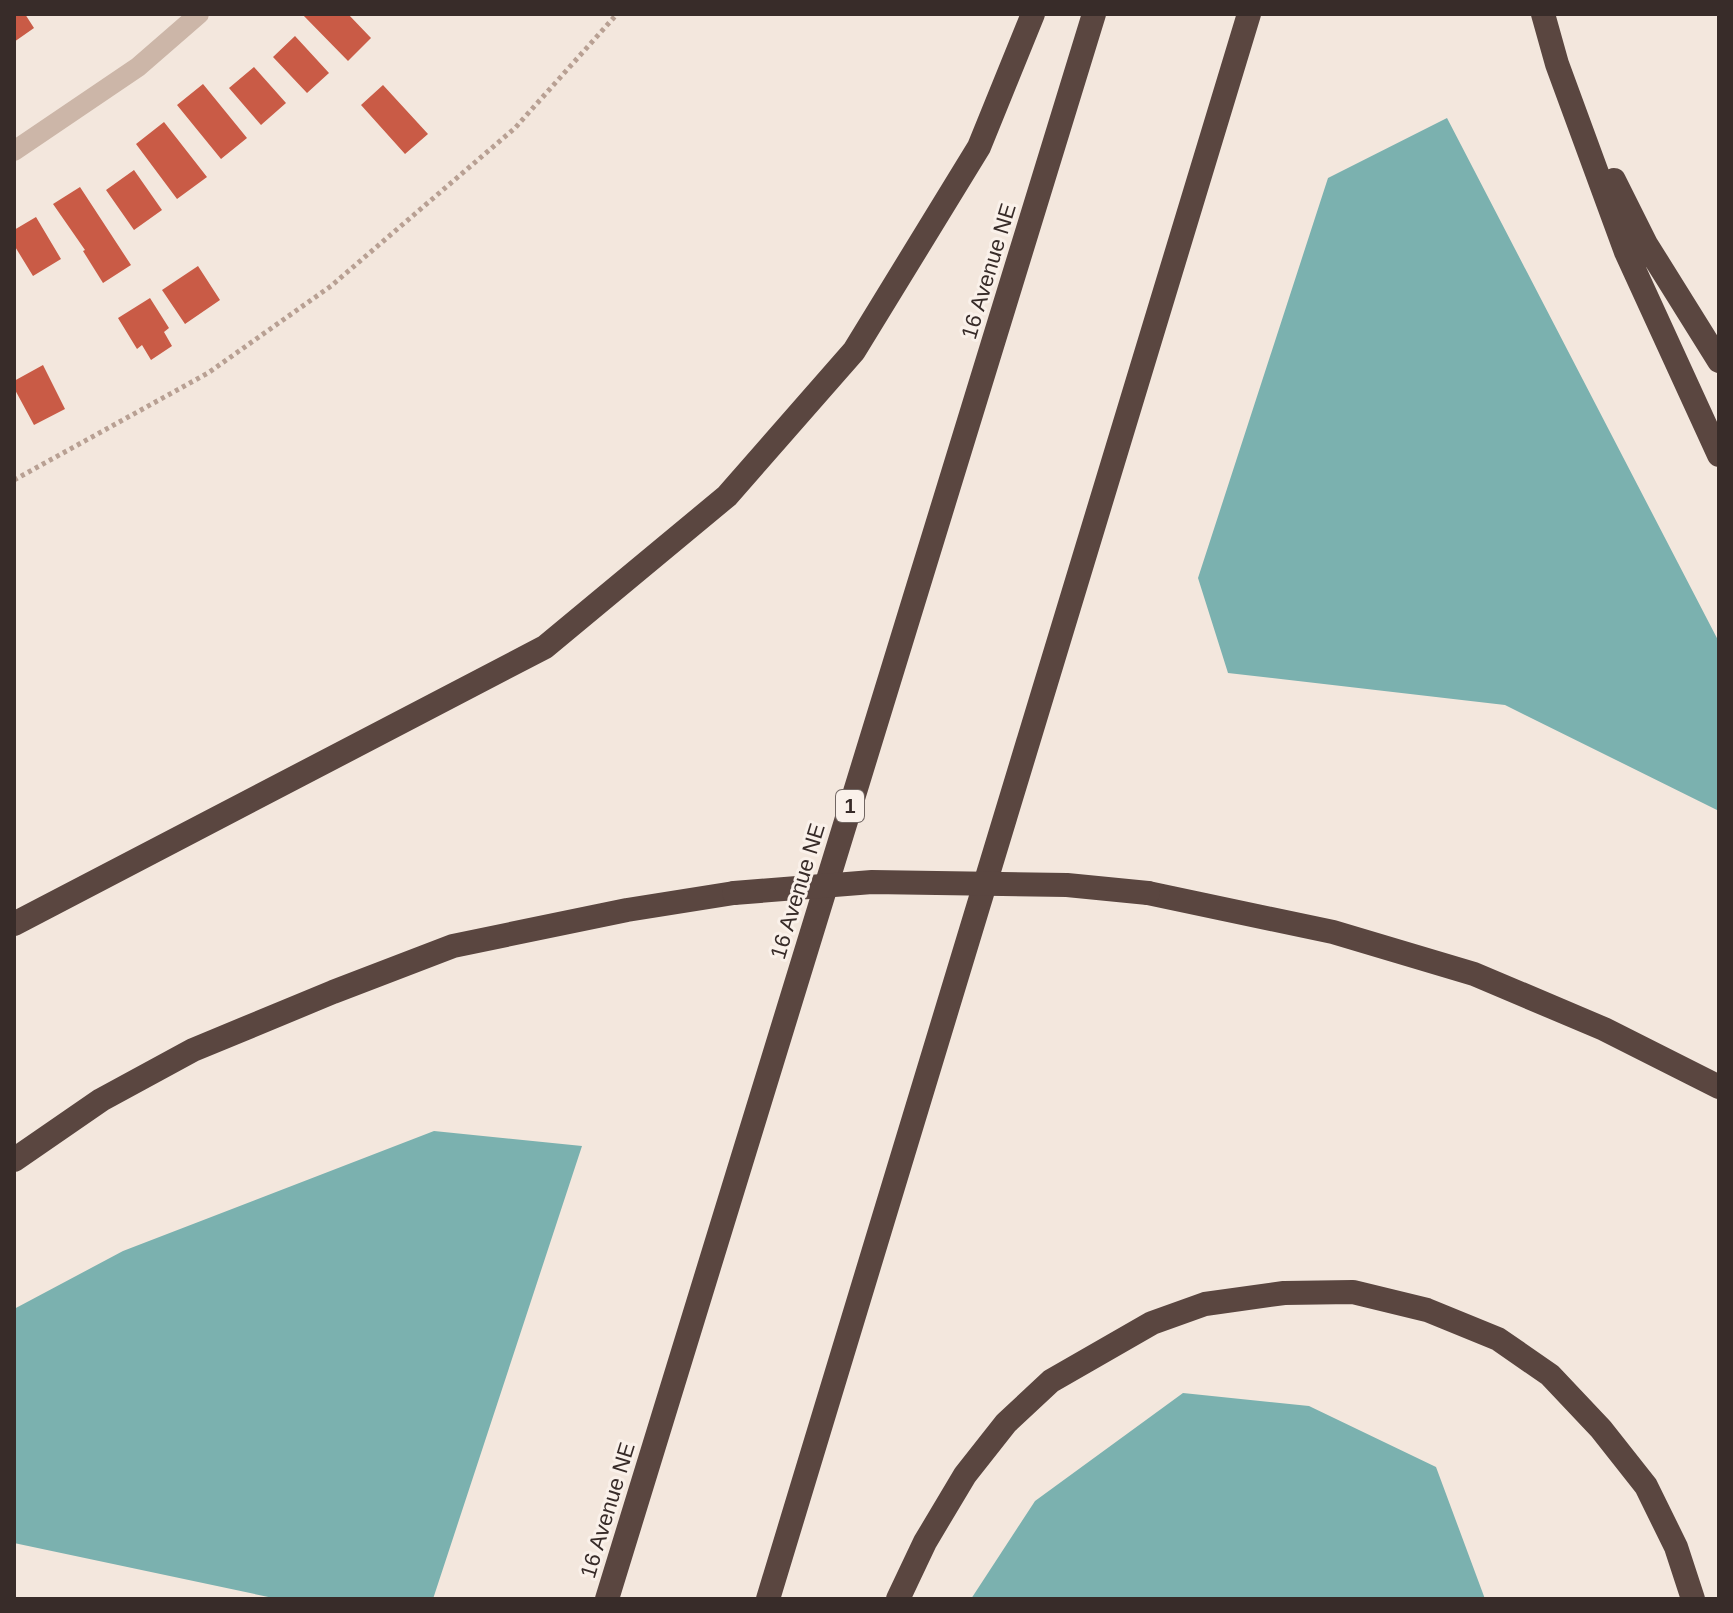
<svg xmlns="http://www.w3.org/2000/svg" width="1733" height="1613" viewBox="0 0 1733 1613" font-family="Helvetica,sans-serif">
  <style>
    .water { fill: #7bb1af }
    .building { fill: #c95b46 }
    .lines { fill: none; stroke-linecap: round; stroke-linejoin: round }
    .path { stroke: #b8a093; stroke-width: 5; stroke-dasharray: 4 4; stroke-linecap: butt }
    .minor { stroke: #ccb6a8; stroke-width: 20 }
    .highway { stroke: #5a4640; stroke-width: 24 }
    .highway-bridge { stroke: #5a4640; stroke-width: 24 }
    .labels { text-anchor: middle; stroke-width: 6; stroke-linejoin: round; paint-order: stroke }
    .shield { fill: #faf1ea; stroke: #726763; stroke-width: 2 }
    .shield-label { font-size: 20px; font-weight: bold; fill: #382c29 }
    .street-label { font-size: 22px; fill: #382c29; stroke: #faf1ea }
  </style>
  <rect width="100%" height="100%" fill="#f3e7dd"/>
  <path class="water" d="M1447 118 1719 642V811L1505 705 1228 673 1198 578 1328 178Z
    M434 1131 582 1146 433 1599H278L14 1543V1309L123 1251Z
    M1183 1393 1309 1406 1436 1467 1485 1599H971L1035 1501Z"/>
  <path class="building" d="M14 14H25L34 28 14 42Z
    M302 14H348L371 38 348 61Z
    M295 36 329 73 307 93 273 57Z
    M254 67 286 103 261 125 229 88Z
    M203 84 247 138 221 159 177 105Z
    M383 85 428 134 405 154 361 105Z
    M164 122 207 177 177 199 136 144Z
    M134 170 162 210 134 230 106 190Z
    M80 187 131 265 103 283 83 251 85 250 53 204Z
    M36 217 61 259 33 276 14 245V230Z
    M198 266 220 300 185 324 162 290Z
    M150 298 169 328 164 332 172 346 151 360 142 345 137 349 118 318Z
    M43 365 65 409 34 425 14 388V381Z"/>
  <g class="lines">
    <path class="path" d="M14 480 208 373 331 286 515 128 617 14"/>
    <path class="minor" d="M14 151 138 67 199 14"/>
    <path class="highway" d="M1543 14 1557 64 1626 252 1719 455
      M1614 180 1646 244 1719 361
      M1148 893 1333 932 1474 974 1604 1029 1719 1087
      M14 924 545 647 727 496 854 351 979 147 1033 14
      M14 1160 101 1100 193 1050 333 992 453 946 627 910 734 893
      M607 1599 1094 14
      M768 1599 1249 14
      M898 1599 925 1542 965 1475 1006 1423 1051 1381 1152 1323 1205 1304 1284 1293 1353 1292 1427 1310 1498 1339 1550 1375 1601 1429 1646 1486 1676 1547 1693 1599"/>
    <path class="highway-bridge" d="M734 893 872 882 1067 885 1148 893"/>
  </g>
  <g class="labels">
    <rect class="shield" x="836" y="790" width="28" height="32" rx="6"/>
    <g class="shield-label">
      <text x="850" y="813">1</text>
    </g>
    <g class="street-label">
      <text transform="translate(988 271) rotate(-73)" y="8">16 Avenue NE</text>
      <text transform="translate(797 891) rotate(-73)" y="8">16 Avenue NE</text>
      <text transform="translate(607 1510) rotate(-73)" y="8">16 Avenue NE</text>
    </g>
  </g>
  <rect width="1733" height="1613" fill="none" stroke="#382c29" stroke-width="32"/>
</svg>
